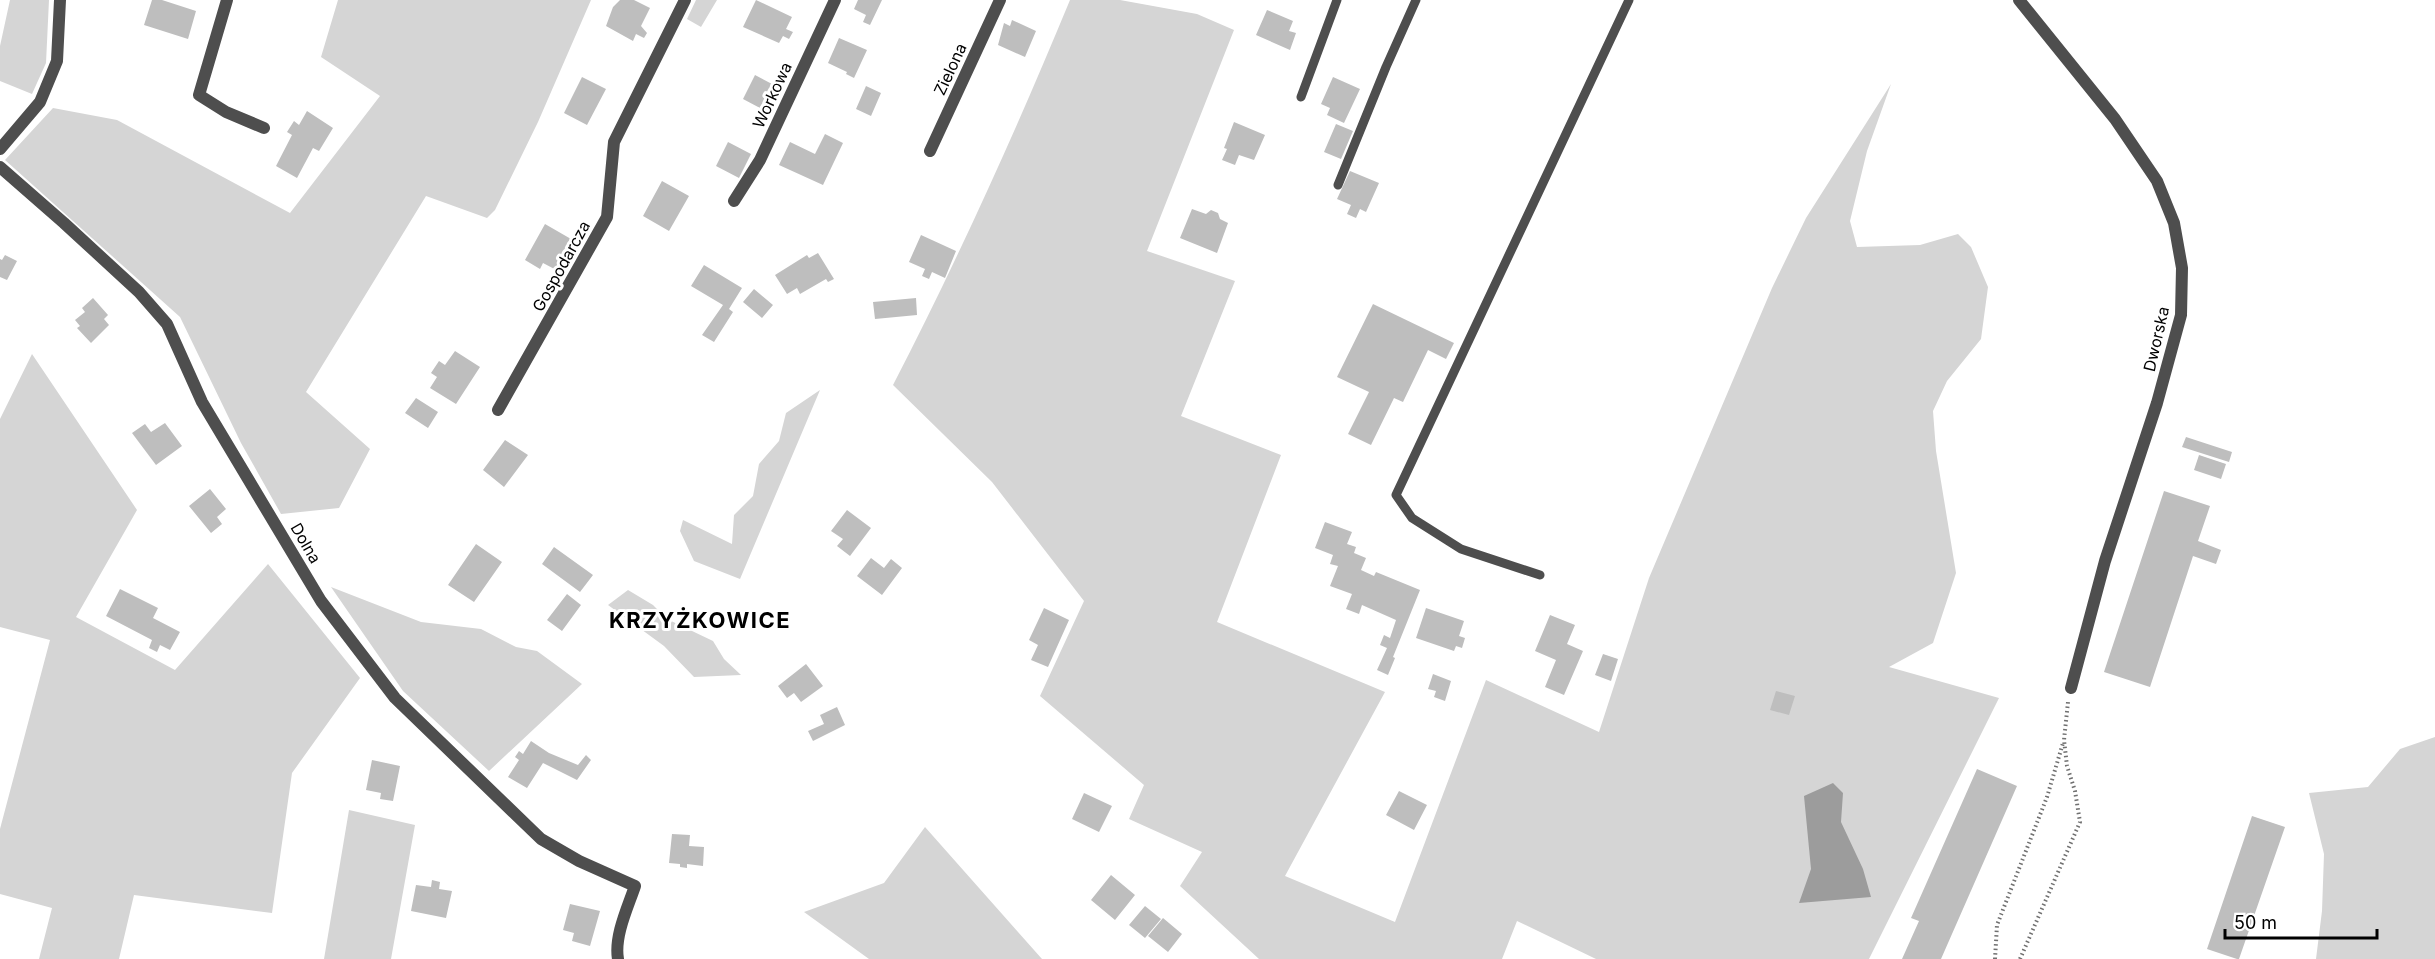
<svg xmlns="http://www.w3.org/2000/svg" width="2435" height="959" viewBox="0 0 2435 959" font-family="Inter,sans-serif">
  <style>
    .green { fill: #d5d5d5 }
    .water { fill: #9c9c9c }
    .building { fill: #bebebe }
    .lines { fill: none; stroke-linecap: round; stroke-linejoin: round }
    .path { stroke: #707070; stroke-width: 4; stroke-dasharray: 1.5 3; stroke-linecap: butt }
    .service { stroke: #4e4e4e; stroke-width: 9 }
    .minor { stroke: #4e4e4e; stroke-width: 12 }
    .labels { text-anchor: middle; stroke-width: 6; stroke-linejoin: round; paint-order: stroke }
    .street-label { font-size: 16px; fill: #000; stroke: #fff }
    .district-label { font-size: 22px; font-weight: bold; letter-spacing: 1.5px; fill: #000; stroke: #fff }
  </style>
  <rect width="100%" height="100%" fill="#fff"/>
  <path class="green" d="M10 0H49L46 63 32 94 0 81V46Z
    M338 0H591L538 122 495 210 487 218 426 196 306 392 370 449 339 508 281 514 241 443 180 317 5 160 53 108 117 120 290 213 380 96 321 57Z
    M696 0H717L701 27 687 19Z
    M1070 0H1120L1197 14 1234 30 1147 251 1235 281 1181 416 1281 455 1217 622 1385 692 1285 876 1395 922 1486 680 1599 732 1649 578 1772 288 1806 218 1891 84 1867 151 1850 221 1857 247 1920 245 1958 234 1971 247 1988 287 1981 339 1947 381 1933 411 1936 451 1956 573 1933 643 1889 667 1999 698 1869 959H1596L1517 921 1502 959H1259L1180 886 1202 852 1129 819 1144 785 1040 696 1084 601 992 482 893 385C958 259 1016 131 1070 0Z
    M32 354 137 510 76 617 175 670 268 564 360 678 292 773 272 913 134 895 119 959H39L52 908 0 894V829L50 640 0 627V419Z
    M820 390 740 579 694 561 680 531 683 520 732 544 734 515 753 496 759 464 779 441 786 413Z
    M331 587 421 622 481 629 516 647 537 651 582 684 489 771 403 691Z
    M628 590 653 605 667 619 713 641 724 659 741 675 694 677 664 646 608 605Z
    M2435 737V959H2316L2322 911 2324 854 2309 793 2368 787 2400 749Z
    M349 810 415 825 391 959H324Z
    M925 827 1042 959H869L804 912 884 883Z"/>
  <path class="water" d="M1833 783 1843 793 1841 822 1863 869 1871 897 1799 903 1811 869 1804 796Z"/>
  <path class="building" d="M152 0H162L196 11 188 39 144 25Z
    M620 0H634L650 8 641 26 647 33 644 38 636 34 633 41 606 26 613 7Z
    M756 0 792 17 786 29 793 32 789 39 783 36 779 43 743 27Z
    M858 0H882L870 25 863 22 866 15 854 9Z
    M1267 10 1293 21 1289 31 1296 33 1290 50 1256 35Z
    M1012 20 1036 31 1025 57 998 45 1004 23 1010 26Z
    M839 38 867 50 854 78 846 74 847 72 828 63Z
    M755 75 772 84 767 93 774 96 769 105 763 102 760 108 743 99Z
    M582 77 606 89 587 125 564 113Z
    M1333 77 1360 89 1344 123 1327 115 1330 108 1321 104Z
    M866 86 881 93 871 116 856 109Z
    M307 111 333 128 319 151 313 148 297 178 276 166 292 135 287 132 294 121 299 125Z
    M1234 122 1265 135 1254 160 1239 155 1235 165 1222 160 1227 149 1224 148Z
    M1336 124 1353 131 1341 159 1324 152Z
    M825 134 843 143 823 185 779 165 790 142 815 154Z
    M728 142 751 154 739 178 716 166Z
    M1350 171 1379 183 1366 212 1360 209 1356 218 1347 214 1351 205 1337 199Z
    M662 181 689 196 669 231 643 216Z
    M1192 209 1206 214 1211 210 1218 213 1220 219 1228 223 1217 253 1180 238Z
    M545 224 571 239 567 246 575 251 562 273 543 263 540 269 525 260Z
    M921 235 956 251 945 278 932 272 929 279 922 276 925 269 909 262Z
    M818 253 834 279 828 282 826 279 800 294 797 288 787 294 775 275 807 255 809 258Z
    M5 255 17 261 7 280 0 277V259L2 260Z
    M704 265 742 288 729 309 733 312 714 342 702 335 723 305 691 286Z
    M754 289 773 305 762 318 743 302Z
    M93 298 108 315 104 319 109 325 91 343 77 328 80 326 75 320 85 312 82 308Z
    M916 298 917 315 875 319 873 302Z
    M1373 304 1454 343 1446 359 1428 350 1403 402 1394 398 1371 445 1348 434 1369 392 1337 377Z
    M455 351 480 367 456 404 430 388 437 377 431 373 439 361 445 365Z
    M416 398 438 412 428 428 405 413Z
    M165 423 182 446 156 465 132 433 145 424 151 432Z
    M2186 437 2232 452 2229 462 2182 447Z
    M505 440 528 455 504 487 483 470Z
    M2199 455 2226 464 2221 479 2194 470Z
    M210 489 226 509 217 517 222 524 211 533 189 506Z
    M2164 491 2210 506 2198 541 2221 550 2216 564 2193 556 2150 687 2104 672Z
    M847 510 871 528 850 556 837 546 843 539 831 531Z
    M1325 522 1352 532 1347 544 1356 547 1354 553 1366 558 1361 570 1374 576 1376 572 1420 590 1393 657 1395 658 1388 675 1377 670 1387 648 1380 645 1384 635 1390 638 1396 620 1362 605 1359 614 1346 609 1352 594 1330 586 1338 566 1330 564 1333 555 1315 548Z
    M476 544 502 562 474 602 448 585Z
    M554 547 593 575 580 592 542 564Z
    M871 558 884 568 891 559 902 568 882 595 857 576Z
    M120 589 158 608 153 618 180 632 170 650 160 645 157 652 149 648 152 640 106 616Z
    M567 594 581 605 562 631 547 620Z
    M1044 608 1069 620 1048 667 1031 660 1038 645 1029 640Z
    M1426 608 1464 621 1459 636 1465 638 1462 648 1456 646 1454 651 1416 638Z
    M1550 615 1575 625 1567 644 1583 651 1564 695 1545 687 1556 660 1535 651Z
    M1603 654 1618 659 1611 681 1595 675Z
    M806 664 823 686 801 702 794 693 787 698 778 686Z
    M1433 674 1451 681 1445 701 1434 697 1436 691 1428 689Z
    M1776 691 1795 696 1789 715 1770 710Z
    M837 707 845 725 813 741 808 731 824 724 820 715Z
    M531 741 549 753 578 765 586 755 591 760 577 780 543 763 527 788 508 777 519 760 515 757 519 751 523 754Z
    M372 760 400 766 393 801 380 799 381 793 366 790Z
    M1977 769 2017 786 1941 959H1902L1919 921 1911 918Z
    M1399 791 1427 805 1414 830 1386 815Z
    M1084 793 1112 806 1099 832 1072 819Z
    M2252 816 2285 827 2239 959H2237L2207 949Z
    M672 834 690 835 689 846 704 847 703 866 687 864V868L680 867V864L669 863Z
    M1111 875 1135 895 1115 920 1091 900Z
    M432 880 440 882 439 889 452 891 446 918 411 911 416 885 431 887Z
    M570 904 600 911 590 946 572 941 574 933 563 930Z
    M1145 906 1161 919 1145 938 1129 925Z
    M1163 918 1182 934 1168 952 1148 936Z"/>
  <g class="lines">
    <path class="path" d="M1995 959 1997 925 2047 797 2063 743
      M2020 959 2080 822 2075 791 2067 766 2064 740 2068 702"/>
    <path class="service" d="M1301 97 1337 0
      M1338 185 1386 67 1416 0
      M1540 575 1461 549 1412 518 1396 495 1629 0"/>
    <path class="minor" d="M227 0 199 95 226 112 264 128
      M2019 0 2115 119 2157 181 2174 223 2182 268 2181 315 2157 403 2105 561 2071 688
      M0 149 40 102 57 61 60 0
      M930 151 1000 0
      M0 167 64 223 139 292 167 324 202 402 321 601 395 698 541 839 579 861 635 886C628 907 614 936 618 959
      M734 201 760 160 835 0
      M498 410 607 217 614 142 685 0"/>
  </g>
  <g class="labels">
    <g class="street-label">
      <text transform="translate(950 69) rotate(-65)" y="6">Zielona</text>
      <text transform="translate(772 95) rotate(-65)" y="6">Workowa</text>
      <text transform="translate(561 266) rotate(-61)" y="6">Gospodarcza</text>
      <text transform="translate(2156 339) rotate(-77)" y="6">Dworska</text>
      <text transform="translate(306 543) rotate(60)" y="6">Dolna</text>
    </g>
    <g class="district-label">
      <text x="700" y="628">KRZYŻKOWICE</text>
    </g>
  </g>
  <path d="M2225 929v9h152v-9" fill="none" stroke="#000000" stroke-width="3"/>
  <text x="2234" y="929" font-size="18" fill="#000000" stroke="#ffffff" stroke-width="4.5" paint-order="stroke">50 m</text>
</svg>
